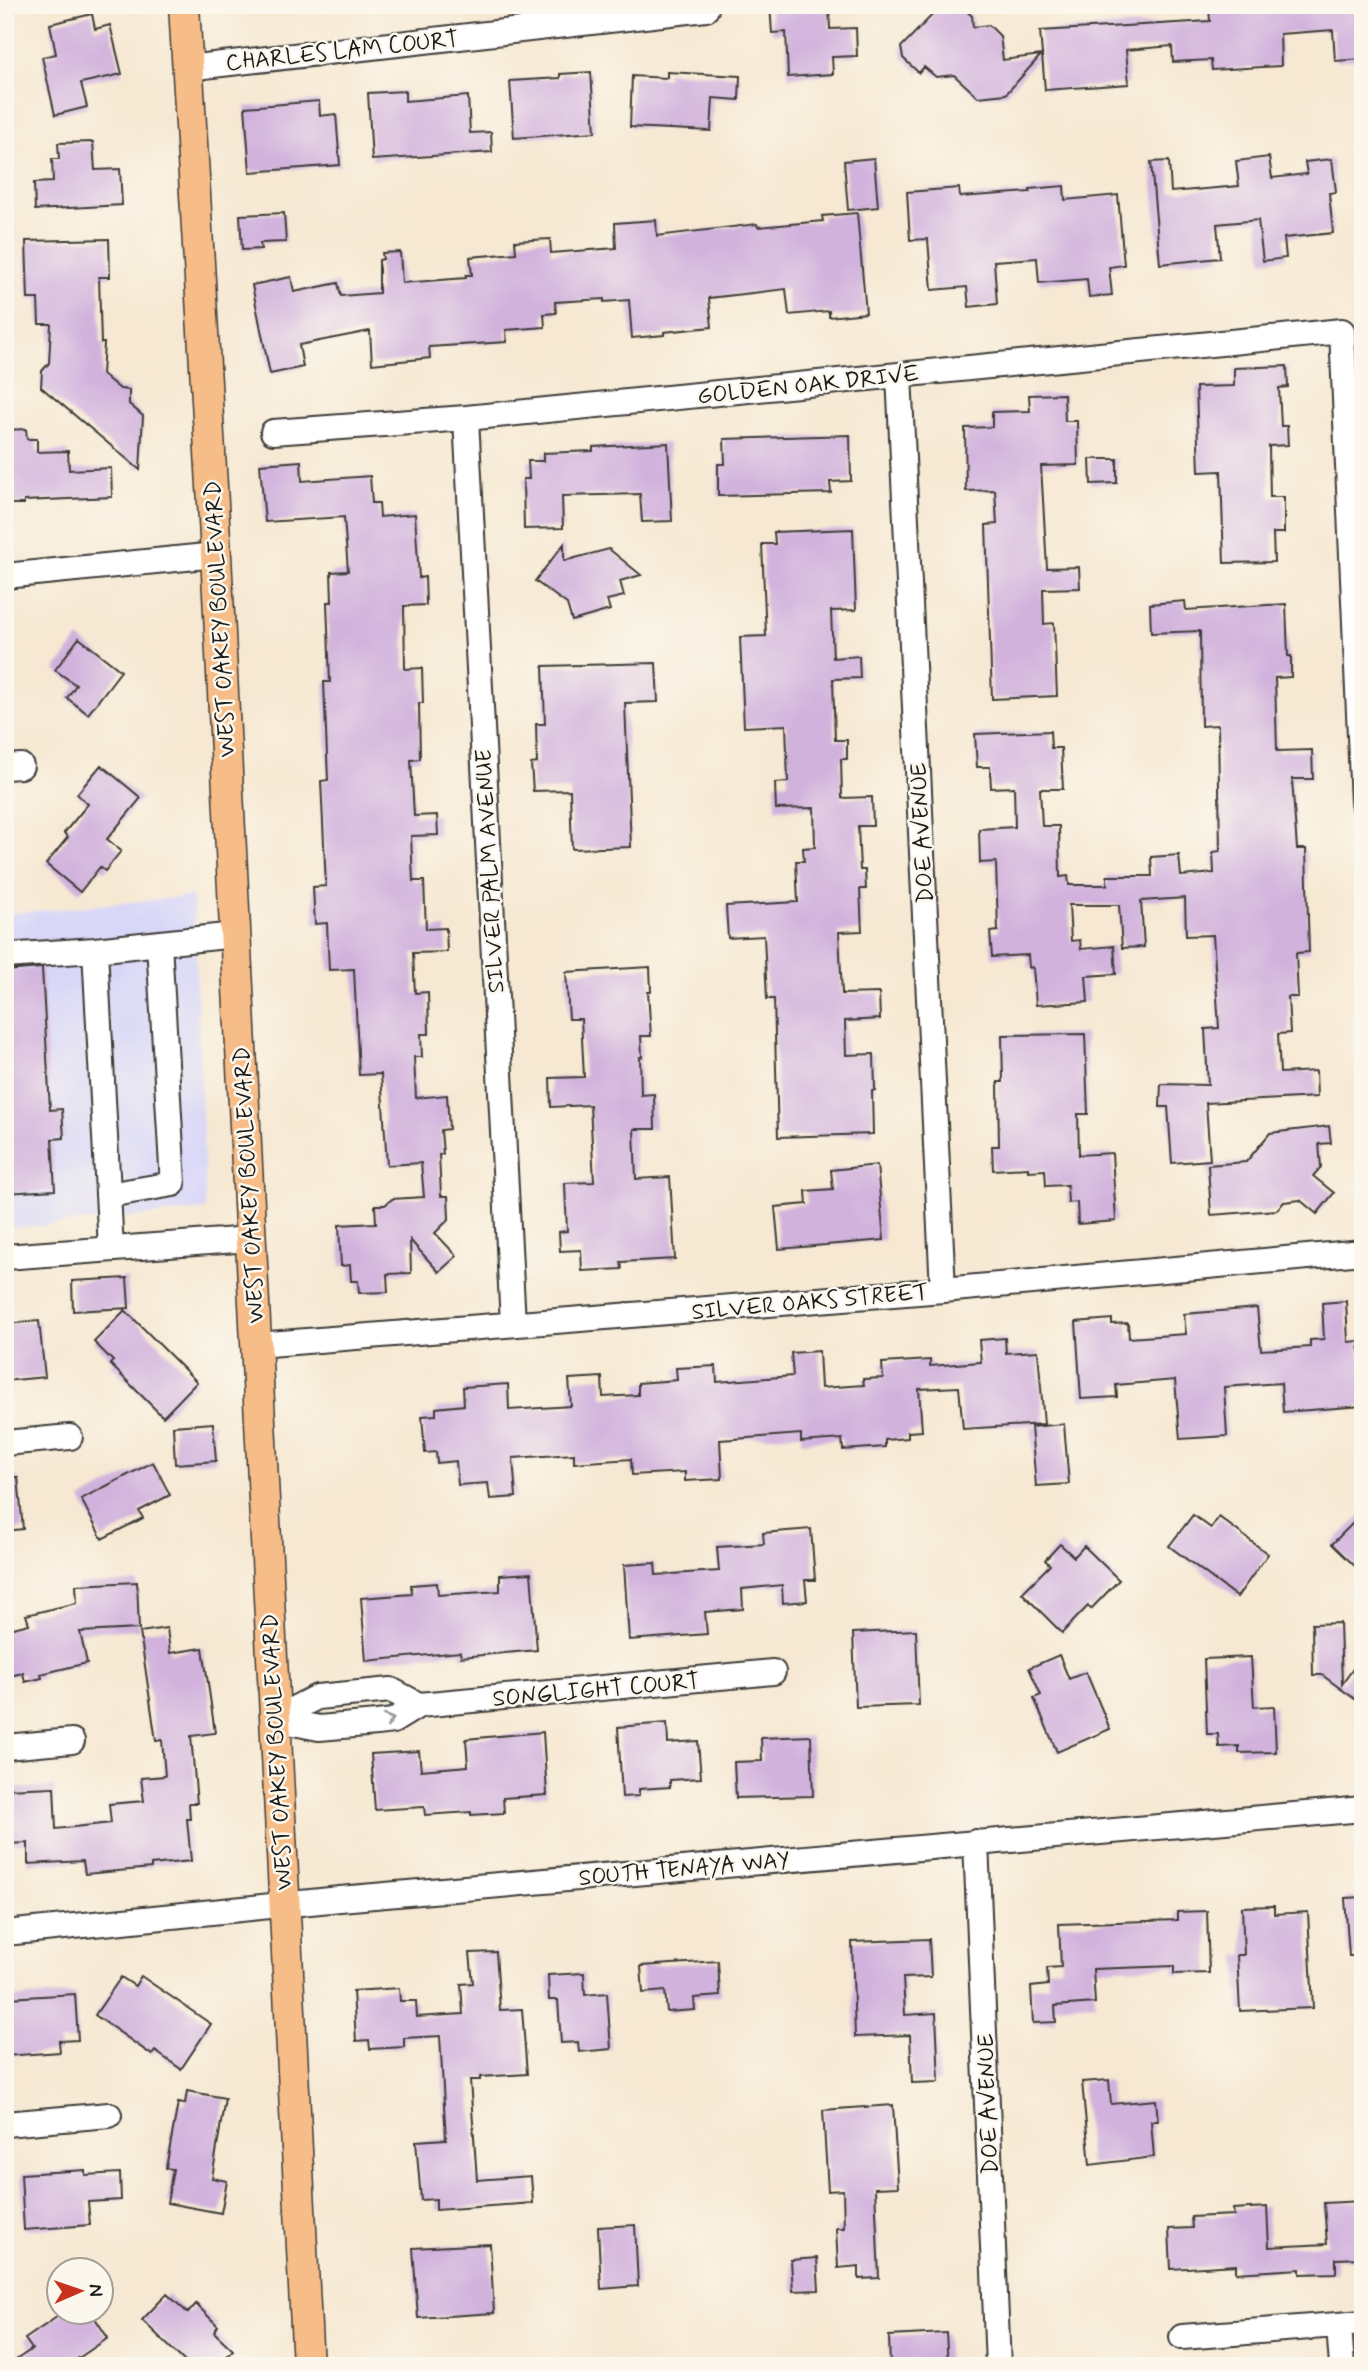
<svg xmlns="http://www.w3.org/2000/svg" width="1368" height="2371" viewBox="0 0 1368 2371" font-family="Mynerve,sans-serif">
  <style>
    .built { fill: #d8d7f8 }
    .building { fill: #d1b2dd }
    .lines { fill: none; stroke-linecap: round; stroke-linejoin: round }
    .minor-casing { stroke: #3d3b37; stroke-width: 28 }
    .major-casing { stroke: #3d3b37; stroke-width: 33 }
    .minor { stroke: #fff; stroke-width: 24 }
    .major { stroke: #f7bd88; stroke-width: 30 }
    .oneway { stroke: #999 }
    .labels { text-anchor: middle; stroke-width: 5; stroke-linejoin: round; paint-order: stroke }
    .street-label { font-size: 23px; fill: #1c1c1c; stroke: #fbf7ec }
  </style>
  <rect width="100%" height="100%" fill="#fbf7ec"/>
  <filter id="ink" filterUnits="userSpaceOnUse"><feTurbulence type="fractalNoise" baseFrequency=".0143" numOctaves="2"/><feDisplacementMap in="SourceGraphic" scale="14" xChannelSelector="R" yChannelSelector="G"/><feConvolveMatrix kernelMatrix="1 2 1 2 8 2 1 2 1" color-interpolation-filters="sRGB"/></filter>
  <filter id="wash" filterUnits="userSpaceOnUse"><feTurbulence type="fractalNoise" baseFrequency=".00686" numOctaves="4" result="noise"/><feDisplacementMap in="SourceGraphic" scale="28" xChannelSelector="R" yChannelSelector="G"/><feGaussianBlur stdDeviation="1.57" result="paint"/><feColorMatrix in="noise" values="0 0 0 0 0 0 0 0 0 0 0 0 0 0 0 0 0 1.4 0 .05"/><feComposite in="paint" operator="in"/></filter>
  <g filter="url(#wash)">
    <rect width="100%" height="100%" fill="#f6e8d2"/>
    <path class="built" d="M193 896 206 1210 5 1229V914Z"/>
    <g id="blocks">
      <path class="building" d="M770 5H829L830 29 856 28 857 56 832 57 833 74 788 77 786 32 772 33Z
        M942 5H960L972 16 973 27 989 25 1000 36 1003 60 1041 55 1006 94 978 97 954 75 936 77 924 67 919 73 903 58 901 47Z
        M1255 5V12L1310 9 1309 5H1363V59L1335 61 1333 30 1280 34 1281 66 1212 70 1211 60 1173 62 1172 46 1126 50 1129 84 1045 90 1040 31 1210 21 1209 8Z
        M92 14 95 29 110 25 122 74 81 83 87 107 55 115 42 57 56 54 50 24Z
        M591 72 595 132 514 138 510 81 560 78V74Z
        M667 72 740 76 739 100 713 98 711 131 630 127 632 76 667 78Z
        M405 91V101L468 96 470 133 491 132 492 152 372 160 368 93Z
        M319 101 320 116 336 114 340 165 250 172 245 107Z
        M93 142 95 170 120 169 122 205 35 210 34 183 53 182 52 159H59L58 143Z
        M1269 157 1272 178 1307 174 1305 162 1332 159 1336 192 1329 193 1333 233 1284 238 1286 258 1263 261 1258 220 1217 224 1220 258 1160 264 1151 162 1169 161 1171 192 1239 186 1236 161Z
        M874 158 878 207 848 210 844 161Z
        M1064 186 1065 200 1118 195 1124 265 1109 267 1112 295 1089 297 1087 279 1039 283 1037 258 994 261 997 304 969 307 967 287 932 290 928 239 910 240 907 192 959 188 960 197 1030 192V189Z
        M284 213 286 242 260 243 261 249 242 250 240 215Z
        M857 213 866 313 829 317V311L789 315 786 289 709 298 712 327 664 332V335L632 338 629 300 604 302V299L555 302 556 313 544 314 545 327 506 330 507 342 429 347 430 358 372 364 370 331 299 345 303 367 270 374 252 285 291 277 294 292 338 283 341 296 379 293V260L383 259 382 253 400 252 402 283 466 278V275H472L470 257 516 253 515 241 550 239 551 253 616 248 615 223 656 220 657 236 757 224 758 227 823 221 822 216Z
        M109 239 110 277H99L101 343H104L102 374 120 389 129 390V404L143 416 140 470 41 387 42 371 49 363 51 324H39L38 299H28L26 241Z
        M1287 366 1288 387 1279 388 1281 426H1287L1288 445 1269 446 1270 497H1284V533H1273L1274 562 1224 563 1221 471 1199 472 1196 387 1234 386V368Z
        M1064 394 1065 421H1077L1078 465 1041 466 1047 568 1079 567 1080 588 1043 589 1044 624 1054 623 1057 696 992 699 986 525 997 524 995 490 966 491 965 428 992 427V412L1030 411 1029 395Z
        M26 429 27 439H37V452L68 451 69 470 111 468 112 497 24 501V504H5V430Z
        M850 435 851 481 830 482 831 493 718 496V464H725L724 439Z
        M668 443 672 521 642 522 640 494 562 496 563 528 524 529 523 479H529L528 461H543V453L593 451V447Z
        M1090 459H1117V483L1091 484Z
        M301 461 302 481 370 476 372 503H379L380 517 415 514 419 578 425 577 426 605 404 606 405 669 422 668 423 703H419L420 759 411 760 414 816 437 815 438 835 411 836 413 881H424L426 929 446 928 447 952 413 953 415 993 428 992 429 1034H421L422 1057H414L416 1098 447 1095 449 1129 441 1130 443 1154 439 1155 441 1196H448L449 1219 435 1233 457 1256 439 1272 410 1240 411 1273 387 1274 388 1292 359 1293 358 1281H351L350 1265 341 1266 339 1225 376 1223 375 1205H385L392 1199 424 1197 421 1163 387 1165 381 1074 359 1075 354 969 329 970 327 923 315 924 313 887 326 886 321 781 328 780 324 682H330L327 602H332L331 572 348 571 344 517 265 522 260 464Z
        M853 529 856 610 831 611 833 658 859 656 860 678 833 679 835 740H847V759H841L842 798 872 797 873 826H858L860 870H865L866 889H860L862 931 839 932 842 994 879 993 880 1019 845 1021 846 1055 874 1054 875 1090 872 1091 873 1134 778 1137 774 999H767L764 936 728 938 726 906 798 902 796 861H804L803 848 815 847 814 808 776 809 775 783 788 782 786 725 744 727 740 637 766 636 762 544H775L774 532Z
        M564 544V561L609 549 641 575 620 581 624 596 607 600 610 610 572 621 567 604 535 581Z
        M1185 601 1186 610 1286 604 1288 656H1291V677L1275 678 1277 751 1312 750 1313 779H1292L1297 849H1306L1309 952 1296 953 1298 997H1288L1290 1033 1278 1034 1280 1073 1316 1071 1317 1097 1206 1103 1210 1160 1172 1163 1168 1107H1160L1161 1084 1208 1085 1205 1029 1219 1028 1213 935 1186 936 1185 898 1141 901 1144 947 1122 948 1119 905H1069L1071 941 1080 940 1081 949 1114 946 1116 974 1086 976 1088 1002 1036 1005 1033 967 1029 968 1028 955 992 957 990 932 998 931 996 862 980 863 979 829 1015 827 1014 787 991 788 990 767H977L975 734 1050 731 1051 748H1061L1063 789H1040L1042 826H1059L1060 877 1068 876 1069 885H1107V876H1152L1151 857 1179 855 1181 876 1214 873 1213 852 1220 851 1218 725 1201 726 1200 631 1151 633 1150 604Z
        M79 638 121 671 88 714 67 698 76 685 55 670Z
        M656 663 658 702 625 703 631 847 572 849 570 790 533 791 531 764 537 763 536 724H545L543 666Z
        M101 765 141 798 107 839 121 851 105 871 100 867 80 892 46 864 68 837 64 833 88 804 77 794Z
        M650 967 651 992H648L651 1036H641L642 1057H640L641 1095 654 1094 655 1129H634L636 1179 670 1177 675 1259 621 1262 622 1269 582 1271 581 1250 560 1251 559 1232 567 1231 565 1183 594 1182 590 1105 551 1107 550 1078 584 1077 581 1019H569L566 972Z
        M42 968 50 1110 62 1109 64 1138 52 1139 55 1190 5 1193V971Z
        M1085 1034 1088 1114H1078L1079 1155 1112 1153 1116 1221 1078 1224 1077 1202 1068 1203 1067 1185 1046 1186 1045 1170 1028 1171V1168L993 1170 992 1146H999L998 1082H1003L1002 1035Z
        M1329 1126 1331 1143 1319 1144 1321 1167 1313 1176 1334 1193 1317 1214 1300 1200 1284 1202 1277 1210 1211 1215 1208 1165 1246 1162 1270 1133Z
        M877 1165 884 1240 779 1249 775 1207 807 1204 806 1191 833 1189 831 1170Z
        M127 1278 129 1308 73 1311 72 1281Z
        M1346 1301 1348 1342 1359 1341 1360 1356H1363V1406L1283 1412 1281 1383 1224 1387 1227 1436 1180 1439 1175 1380 1116 1385 1117 1397 1081 1399 1076 1322 1112 1319V1324L1128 1323 1129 1338 1186 1334 1184 1314 1257 1308 1261 1350 1310 1347V1340L1324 1339 1322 1303Z
        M125 1310 197 1382 163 1417 110 1364 113 1361 94 1342Z
        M39 1321 45 1377 5 1381V1324Z
        M1005 1338 1006 1353 1038 1351 1044 1424 963 1429 959 1387 919 1389 922 1431 908 1432V1438L885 1440V1447L843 1450 842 1439 801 1442V1434L720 1440 722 1479 685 1481V1472L632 1475 631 1459 574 1463V1454L513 1458 516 1497 490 1499 488 1483 458 1485 456 1461 437 1463 436 1452 425 1453 422 1416 436 1415V1408L464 1405 463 1387 508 1384 509 1410 571 1406 569 1379 602 1377 603 1397 638 1395V1383L677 1380 676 1368 716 1366 717 1382 793 1376 791 1353 819 1351 821 1388 864 1385 863 1379 883 1378 882 1363 930 1360V1366L981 1362 979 1340Z
        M213 1423 216 1461 175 1464 173 1426Z
        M1064 1424 1069 1484 1036 1486 1031 1427Z
        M153 1462 170 1495 139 1511 143 1518 102 1539 81 1499Z
        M5 1477H18L23 1529 5 1531Z
        M1363 1513V1574L1332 1544Z
        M1193 1515 1211 1528 1219 1517 1268 1554 1237 1597 1169 1546Z
        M811 1529 815 1580H805L807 1601 783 1603 782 1585 742 1589 743 1609 705 1612 707 1634 629 1640 624 1565 655 1563 656 1575 719 1571 717 1547 764 1544 763 1533Z
        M1060 1544 1074 1557 1084 1546 1119 1580 1091 1609 1088 1606 1062 1633 1022 1593 1050 1565 1045 1560Z
        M531 1573 537 1650 461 1657 460 1652 366 1661 361 1598 412 1594 411 1585 437 1583 438 1595 500 1591V1575Z
        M137 1582 139 1629 80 1632 87 1663 41 1674 42 1678 25 1682 23 1673 5 1677V1630L29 1624 26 1615 77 1603 76 1585Z
        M1340 1623 1342 1684 1363 1655V1705L1322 1675H1313L1312 1624Z
        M167 1628 170 1653 203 1648 215 1733 191 1736 197 1803H189L190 1819H187L191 1861 151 1865V1868L85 1874 83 1861 28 1864V1843L5 1844V1789L54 1787 56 1829 111 1823 109 1804 144 1801 141 1778 165 1776 162 1740 156 1741 140 1632Z
        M916 1630 919 1705 856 1707 853 1633Z
        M1059 1655 1069 1679 1086 1672 1110 1729 1057 1752 1034 1698 1041 1695 1029 1668Z
        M1251 1657 1254 1707 1274 1706 1276 1752 1239 1753V1746L1219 1747 1218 1734H1207L1204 1659Z
        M667 1723 668 1743 698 1741 701 1778 670 1780V1787L639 1789V1796L622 1797 618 1727Z
        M543 1732 547 1795 503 1798 504 1813 471 1815V1812L425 1815 424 1807 375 1810 371 1754 419 1751 421 1770 468 1766 466 1739Z
        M811 1736 813 1796 736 1798 734 1762 762 1761 761 1738Z
        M1363 1897V1956H1349L1345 1898Z
        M1274 1906V1914L1308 1912 1313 2008 1240 2011 1237 1955H1244L1242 1907Z
        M1207 1911 1209 1973 1174 1974V1966L1093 1969 1095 2003 1055 2006 1056 2022 1033 2023 1031 1987 1048 1985 1047 1968 1061 1967 1059 1924 1177 1920V1912Z
        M929 1939 931 1977 903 1978 905 2015 936 2013 939 2082 912 2083 910 2035 855 2037 852 1942Z
        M496 1952 500 2010 522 2009 527 2074 480 2077V2080H470L477 2180 531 2176 533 2203 436 2210V2199L421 2200 416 2141 446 2139 440 2036 404 2038V2047L370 2049 369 2040 356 2041 353 1991 399 1988 400 2001H416L417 2017 463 2014 461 1984 473 1983 470 1953Z
        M718 1961 720 1996 694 1998 695 2010 667 2012 665 1991 643 1993 641 1966Z
        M584 1973 585 1995 607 1993 611 2049 579 2052 578 2042 561 2043 558 2000H549L548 1975Z
        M141 1976 211 2024 181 2069 155 2051 152 2055 95 2015 121 1977 135 1986Z
        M75 1994 78 2040 59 2041 60 2052 5 2056V2004H9V1998Z
        M1109 2080 1111 2104 1156 2100 1158 2121H1151L1154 2157 1090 2165 1082 2082Z
        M187 2091 225 2098 212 2178 227 2181 221 2213 167 2203 173 2169 166 2168 178 2103 185 2104Z
        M893 2105 898 2187 875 2188 879 2278 859 2279V2266L838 2268 836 2228H844L843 2190 828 2191 823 2110Z
        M85 2170V2175L120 2173 121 2200 88 2202 90 2225 24 2230 21 2174Z
        M1363 2201V2258L1336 2259V2273L1300 2274V2269L1236 2273V2265L1171 2269 1169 2229 1192 2228 1191 2217 1234 2215 1233 2209 1267 2207 1269 2247 1327 2244 1324 2203Z
        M635 2225 638 2286 601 2289 598 2227Z
        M490 2244 494 2313 418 2318 413 2248Z
        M817 2258 819 2290 793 2291 791 2260Z
        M167 2294 188 2313 196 2304 218 2326 214 2332 233 2350 217 2366H189L142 2320Z
        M64 2312H91L108 2338 67 2366H7L32 2349 25 2339Z
        M946 2333 948 2366H890L889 2336Z"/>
    </g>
  </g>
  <g filter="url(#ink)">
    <use href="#blocks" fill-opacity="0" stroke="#3d3b37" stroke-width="2"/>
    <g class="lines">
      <defs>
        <path id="minor" d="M187 68 706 9
          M899 375 943 1290
          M466 418 513 1324
          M273 432 466 418 1342 331 1363 803
          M5 576 216 555
          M5 767 21 766
          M95 950 235 935
          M5 956 95 950 111 1249
          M108 1195 173 1184 159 943
          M5 1257 250 1239
          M257 1345 943 1290 1363 1252
          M5 1443 70 1437
          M274 1719 319 1728 377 1723 393 1721 419 1705 773 1672
          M274 1719 317 1697 391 1690 419 1705
          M5 1747 72 1741
          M976 1842 998 2366
          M5 1933 340 1899 1363 1809
          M5 2124 109 2115
          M1339 2326 1342 2366
          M1182 2337 1363 2323"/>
        <path id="major" d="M184 5 216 555 308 2366"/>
      </defs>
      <use href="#minor" class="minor-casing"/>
      <use href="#major" class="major-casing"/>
      <use href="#minor" class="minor"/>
      <use href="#major" class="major"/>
    </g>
    <defs><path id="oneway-chevron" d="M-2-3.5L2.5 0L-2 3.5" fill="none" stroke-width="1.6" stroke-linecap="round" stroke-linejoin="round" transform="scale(1.75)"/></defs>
    <use class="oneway" href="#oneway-chevron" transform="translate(389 1720) rotate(-16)"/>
  </g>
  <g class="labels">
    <g class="street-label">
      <text transform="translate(342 50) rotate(-6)" y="8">CHARLES LAM COURT</text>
      <text transform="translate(808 384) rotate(-6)" y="8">GOLDEN OAK DRIVE</text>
      <text transform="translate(219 619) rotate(-93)" y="8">WEST OAKEY BOULEVARD</text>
      <text transform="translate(921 833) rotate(-93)" y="8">DOE AVENUE</text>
      <text transform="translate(489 871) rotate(-93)" y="8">SILVER PALM AVENUE</text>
      <text transform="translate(248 1185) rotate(-93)" y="8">WEST OAKEY BOULEVARD</text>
      <text transform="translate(810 1301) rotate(-5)" y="8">SILVER OAKS STREET</text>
      <text transform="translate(596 1689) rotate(-5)" y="8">SONGLIGHT COURT</text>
      <text transform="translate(276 1752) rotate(-93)" y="8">WEST OAKEY BOULEVARD</text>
      <text transform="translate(684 1868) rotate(-5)" y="8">SOUTH TENAYA WAY</text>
      <text transform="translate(987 2104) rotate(-92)" y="8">DOE AVENUE</text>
    </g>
  </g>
  <rect width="1368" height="2371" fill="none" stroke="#fbf7ec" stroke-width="28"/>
  <g transform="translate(80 2291) rotate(88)"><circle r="33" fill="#fbf7ec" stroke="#a29f99" stroke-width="2"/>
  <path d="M0-5L12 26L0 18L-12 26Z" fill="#c8321e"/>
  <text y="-10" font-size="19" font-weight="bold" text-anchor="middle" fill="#1c1c1c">N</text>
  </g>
</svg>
